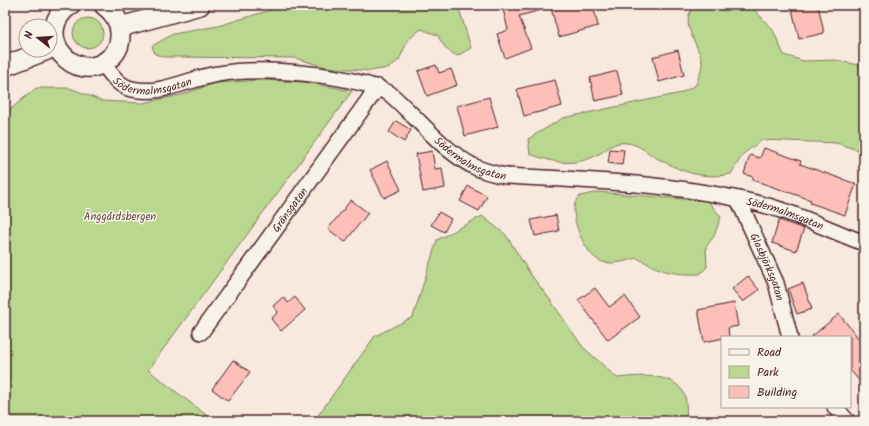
<svg xmlns="http://www.w3.org/2000/svg" width="869" height="426" viewBox="0 0 869 426" font-family="Kalam,sans-serif">
  <style>
    .green { fill: #bad78f; stroke: #827b5d }
    .building { fill: #fcc0b9; stroke: #4a1f2b }
    .lines { fill: none; stroke-linecap: round; stroke-linejoin: round }
    .minor-casing { stroke: #4a1f2b; stroke-width: 18 }
    .tertiary-casing { stroke: #4a1f2b; stroke-width: 22 }
    .minor { stroke: #f7f3e8; stroke-width: 15 }
    .tertiary { stroke: #f7f3e8; stroke-width: 19 }
    .labels { text-anchor: middle; stroke-width: 3; stroke-linejoin: round; paint-order: stroke }
    .street-label { font-size: 11px; fill: #4a1f2b; stroke: #f7f3e8 }
    .park-label { font-size: 11px; fill: #664d44; stroke: #f7f3e8 }
  </style>
  <rect width="100%" height="100%" fill="#f8e9df"/>
  <filter id="ink" filterUnits="userSpaceOnUse"><feTurbulence type="fractalNoise" baseFrequency=".025" numOctaves="2"/><feDisplacementMap in="SourceGraphic" scale="8" xChannelSelector="R" yChannelSelector="G"/><feConvolveMatrix kernelMatrix="1 2 1 2 8 2 1 2 1" color-interpolation-filters="sRGB"/></filter>
  <g filter="url(#ink)">
    <path class="green" d="M287 5H458L471 48 457 56 446 49 437 35 421 29 408 40 399 60 389 68 370 71 326 67 294 58 165 57 155 54 152 46 173 34 218 26Z
      M696 5H750L773 30 784 55 804 61 835 60 864 66V152L836 143 762 140 743 154 731 174C700 180 680 171 653 156 644 150 637 144 627 143 612 141 609 149 597 155 574 167 554 163 530 154L528 139 563 118 681 93 696 85C698 79 702 69 702 63 700 44 676 22 696 5Z
      M73 33a15 15 0 1 1 30 0a15 15 0 1 1-30 0Z
      M263 80 304 82 352 91 148 370 214 421H5V114L36 88H70L102 101 143 103 181 95 216 83Z
      M598 192 708 201 721 217 714 236 706 247 707 267 700 274C671 275 661 271 637 258 626 261 610 266 600 261 585 254 570 219 575 203 576 201 578 198 580 196Z
      M482 216 506 235 531 275 551 301 582 346 617 378C637 376 676 371 685 396 687 403 686 413 687 421H314L375 336 413 317 437 240Z"/>
    <path class="building" d="M502 5H544L545 9 519 16 531 48 505 58 497 34 508 30Z
      M561 5H593L598 26 559 37 551 8Z
      M791 5H818L824 33 799 39Z
      M678 50 684 75 659 82 653 57Z
      M436 65 439 73 451 69 457 85 427 96 418 71Z
      M617 71 623 95 595 101 590 78Z
      M555 80 562 106 524 116 517 89Z
      M489 97 498 127 465 136 457 106Z
      M396 121 411 130 404 142 389 132Z
      M764 148 801 161 800 164 856 184 845 215 810 203 811 200 753 180V177L744 174 750 155 760 158Z
      M610 149 624 150 622 165 608 163Z
      M432 151 435 169 442 168 445 188 423 192 416 154Z
      M387 161 401 190 384 198 370 170Z
      M468 186 487 196 479 211 460 201Z
      M351 200 368 213 345 242 328 229Z
      M439 212 451 219 444 232 431 225Z
      M556 215 559 231 535 236 531 220Z
      M779 220 804 229 796 251 772 243Z
      M748 276 759 290 743 302 732 289Z
      M803 283 812 309 797 314 788 289Z
      M595 288 609 307 625 296 640 317 608 340 578 300Z
      M283 297 288 303 295 297 305 310 281 331 271 319 278 312 273 306Z
      M734 303 738 326 728 328 729 337 704 342 698 310Z
      M839 314 864 345V386L850 370V337H811Z
      M233 360 250 372 228 401 212 389Z"/>
    <g class="lines">
      <defs>
        <g id="minor">
          <path id="s1" d="M103 63C110 73 119 87 132 89 161 96 190 78 218 74 261 66 350 74 389 93 417 117 441 149 473 166 483 171 495 174 506 176 593 181 682 183 768 206 800 215 832 231 864 243"/>
          <path id="s2" d="M738 199 776 283 790 337"/>
          <path id="s3" d="M201 332 378 87"/>
          <path d="M835 407 847 421"/>
        </g>
        <path id="tertiary" d="M70 5C29 34 76 89 110 58 116 53 120 45 120 36 121 23 115 13 104 5
          M120 27 200 5
          M5 66 47 50"/>
      </defs>
      <use href="#minor" class="minor-casing"/>
      <use href="#tertiary" class="tertiary-casing"/>
      <use href="#minor" class="minor"/>
      <use href="#tertiary" class="tertiary"/>
    </g>
  </g>
  <g class="labels">
    <g class="street-label">
      <text dy="4" stroke="none"><textPath href="#s1" startOffset="60">Södermalmsgatan</textPath></text>
      <text dy="4" stroke="none"><textPath href="#s1" startOffset="408">Södermalmsgatan</textPath></text>
      <text dy="4" stroke="none"><textPath href="#s3" startOffset="151">Gränsgatan</textPath></text>
      <text dy="4" stroke="none"><textPath href="#s1" startOffset="731">Södermalmsgatan</textPath></text>
      <text dy="4" stroke="none"><textPath href="#s2" startOffset="74">Glasbjörksgatan</textPath></text>
    </g>
    <g class="park-label">
      <text x="120" y="220">Änggårdsbergen</text>
    </g>
  </g>
  <rect width="869" height="426" fill="none" stroke="#f7f3e8" stroke-width="20"/>
  <rect x="10" y="10" width="849" height="406" fill="none" stroke="#4a1f2b" stroke-width="1.5" filter="url(#ink)"/>
  <rect x="721" y="336" width="130" height="72" fill="#f7f3e8" stroke="#b29e9c"/>
  <rect x="729" y="349" width="20" height="6" fill="#f7f3e8" stroke="#b29e9c"/>
  <text x="757" y="356" font-size="12" fill="#4a1f2b">Road</text>
  <rect x="729" y="366" width="20" height="12" fill="#bad78f" stroke="#b29e9c"/>
  <text x="757" y="376" font-size="12" fill="#4a1f2b">Park</text>
  <rect x="729" y="386" width="20" height="12" fill="#fcc0b9" stroke="#b29e9c"/>
  <text x="757" y="396" font-size="12" fill="#4a1f2b">Building</text>
  <g transform="translate(38 38) rotate(287)"><circle r="19" fill="#f7f3e8" stroke="#b29e9c"/>
  <path d="M0-3L7 15L0 10L-7 15Z" fill="#4a1f2b"/>
  <text y="-6" font-size="11" font-weight="bold" text-anchor="middle" fill="#4a1f2b">N</text>
  </g>
</svg>
